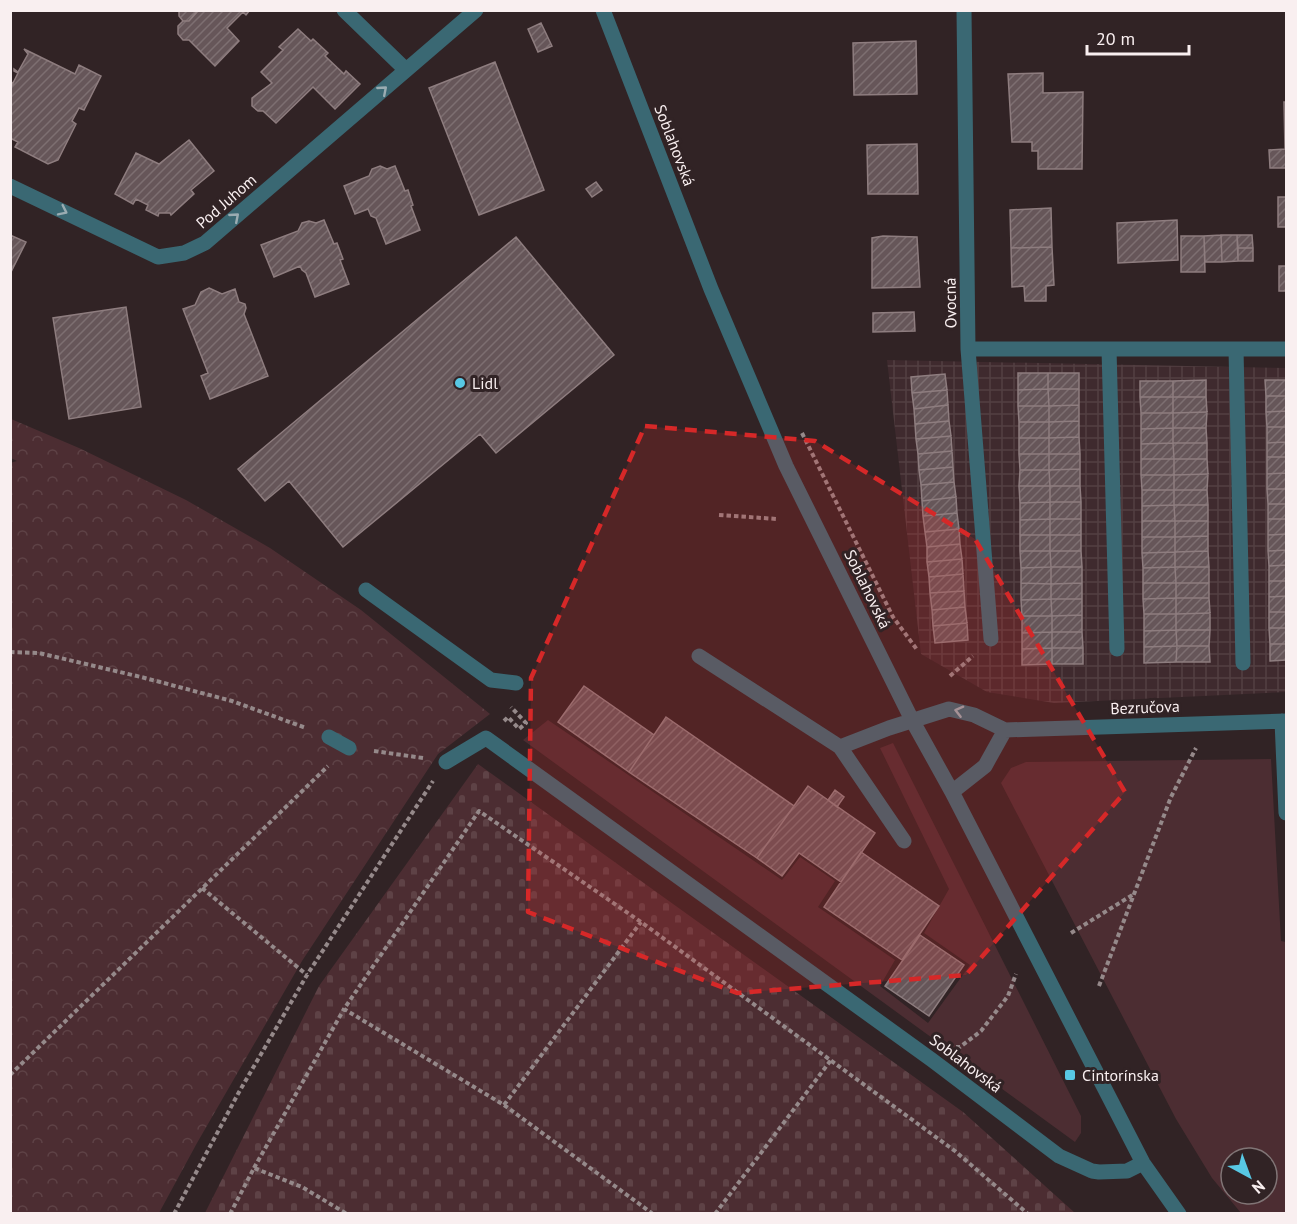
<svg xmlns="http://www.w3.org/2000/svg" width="1297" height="1224" viewBox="0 0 1297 1224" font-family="'PT Sans',sans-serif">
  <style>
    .industrial { fill: url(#industrial-grid) }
    .grass { fill: #4c2d32; fill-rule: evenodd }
    .cemetery { fill: url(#cemetery-stones) }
    .park { fill: url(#park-crowns) }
    .building { fill: url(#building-hatch); stroke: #8e7d7f; stroke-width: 1.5 }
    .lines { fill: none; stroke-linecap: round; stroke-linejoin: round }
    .path { stroke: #95898a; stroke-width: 4; stroke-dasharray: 4.5 3; stroke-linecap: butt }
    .minor { stroke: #3a6873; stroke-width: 15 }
    .oneway { stroke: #9aacb2 }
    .marked { fill: #d62828; fill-opacity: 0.2; stroke: #d62828; stroke-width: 4.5; stroke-dasharray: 12 8; stroke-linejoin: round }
    .poi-dot { fill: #58c8e4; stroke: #312325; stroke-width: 2 }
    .labels { text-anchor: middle; stroke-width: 6; stroke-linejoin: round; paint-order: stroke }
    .street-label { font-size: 16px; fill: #f9eff0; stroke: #312325 }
    .poi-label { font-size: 16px; fill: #f9eff0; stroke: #312325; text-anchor: start }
  </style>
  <defs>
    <pattern id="industrial-grid" width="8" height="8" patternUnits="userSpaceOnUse" patternTransform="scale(1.5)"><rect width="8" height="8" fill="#3f2a2e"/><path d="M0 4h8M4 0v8" fill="none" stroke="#523f42"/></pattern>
    <pattern id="cemetery-stones" width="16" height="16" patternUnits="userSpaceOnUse" patternTransform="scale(1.5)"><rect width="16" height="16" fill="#4c2d32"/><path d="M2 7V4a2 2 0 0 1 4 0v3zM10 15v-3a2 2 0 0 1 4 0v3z" fill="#5e4246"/></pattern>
    <pattern id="park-crowns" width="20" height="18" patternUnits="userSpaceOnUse" patternTransform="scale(1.5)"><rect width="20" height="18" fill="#4c2d32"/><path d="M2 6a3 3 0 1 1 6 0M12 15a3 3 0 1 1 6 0" fill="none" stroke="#5e4246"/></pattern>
    <pattern id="building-hatch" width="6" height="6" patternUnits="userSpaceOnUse" patternTransform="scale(1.5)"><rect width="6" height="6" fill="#665659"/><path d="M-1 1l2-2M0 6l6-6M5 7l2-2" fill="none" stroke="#7d6f71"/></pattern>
  </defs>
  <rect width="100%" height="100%" fill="#312325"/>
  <path class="industrial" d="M887 360 1286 368V692L1054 703 987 692 921 654Z"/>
  <path class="grass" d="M548 720 782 880 800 857 835 881 818 907 895 960 880 986 928 1023 970 965 924 933 949 889 880 748 893 743 1081 1116V1133L1075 1142 523 740Z
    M1271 759 1281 941 1286 942V1213H1241L1212 1178 1176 1119 1001 783 1011 768 1026 762ZM1231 1158H1267V1194H1231Z"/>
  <path class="cemetery" d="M478 764 963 1112 1075 1213H205L319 986Z"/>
  <path class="park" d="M11 419 79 448 186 500 270 548 361 610 490 714 438 754 302 961 197 1143 159 1213H11L10 463 17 461 11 458Z"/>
  <path class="building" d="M179 10H198V11L189 21H183L179 16Z
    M250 10 246 15 243 12 227 28 239 41 215 66 189 40H183L178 34V26L183 21H189L198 10Z
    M541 23 552 46 538 52 528 29Z
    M298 29 311 41 313 39 328 53 325 56 344 74 346 71 360 84 335 109 313 87 276 123 263 111H258L252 106V98L272 83 261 72 283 50 279 47Z
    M916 41 917 94 854 95 853 43Z
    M24 49 75 74 79 65 101 76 84 110 79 108 72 121 76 124 58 160 48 164 15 147 18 142 10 138V88L13 84 10 81 13 83 18 73 14 71V69L18 72 28 54Z
    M495 62 544 190 479 215 429 88Z
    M1043 73V93L1083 92 1082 169H1038V151H1032V142H1012L1008 74Z
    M1284 102H1286V168H1270L1269 150 1285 149Z
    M189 140 214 171 191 190 194 194 171 215 170 213H159L158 216 146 210 148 205 136 199 133 204 115 194 136 153 159 164Z
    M917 144 918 194H868L867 145Z
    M380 166 387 169 395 166 405 191 408 190 413 205 411 206 420 230 386 244 376 218 371 216 368 209 355 214 344 186 369 176 372 169Z
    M596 182 602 190 592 197 586 189Z
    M1278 197H1286V227H1278Z
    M1051 208 1052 247 1011 248 1010 210Z
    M324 220 334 244 337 243 343 259 340 260 349 284 315 297 306 273 302 270 300 266 274 277 261 245 298 231 302 223 309 221 316 223Z
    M1177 220 1178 260 1118 263 1117 223Z
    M10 235 26 242 11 272H10Z
    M1221 235 1222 262H1205L1204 236Z
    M1221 235H1237L1238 261 1222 262Z
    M1237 235H1252L1253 248H1238Z
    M883 236 917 237 920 287 872 288V238Z
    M1181 236H1204L1205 272H1181Z
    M516 237 614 355 496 453 480 434 343 547 289 481 265 501 238 469Z
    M1052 247 1054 285 1046 286V301H1025L1024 286 1012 287 1011 248Z
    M1238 248H1253V261H1238Z
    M1279 266H1286V291H1279Z
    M209 288 222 294 235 289 239 302 245 304 246 308 244 314 268 376 210 399 201 376 208 373 183 309 195 305 201 292Z
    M126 307 141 407 69 419 53 318Z
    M914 312 915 331 873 332V313Z
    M1018 373H1048V389L1018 390Z
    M1048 373H1079V389H1048Z
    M945 374 947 390 912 393 911 377Z
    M1206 380V397H1173V381Z
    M1265 380H1286V396H1266Z
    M1140 381H1173V397H1140Z
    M1048 389H1079V405L1049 406Z
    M1048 389 1049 406H1018V390Z
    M947 390 948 405 914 409 912 393Z
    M1266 396H1286V411L1266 412Z
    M1140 397H1173V413H1141Z
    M1173 397H1206L1207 412 1173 413Z
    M948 405 949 421 915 424 914 409Z
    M1079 405V421L1049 422V406Z
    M1018 406H1049V422H1019Z
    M1286 411V427H1267L1266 412Z
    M1207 412 1206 428H1173V413Z
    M1141 413H1173V428L1141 429Z
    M949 421 951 436 916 439 915 424Z
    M1079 421V437L1049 438V422Z
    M1019 422H1049V438H1019Z
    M1267 427H1286V442L1267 443Z
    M1173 428H1206L1207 443H1173Z
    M1173 428V443L1141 444V429Z
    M951 436 952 451 918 454 916 439Z
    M1079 437 1080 454H1049V438Z
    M1019 438H1049V454H1019Z
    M1286 442V457H1267V443Z
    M1173 443H1207V459H1174Z
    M1173 443 1174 459H1141V444Z
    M952 451 953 467 919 470 918 454Z
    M1019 454H1049V470H1020Z
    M1049 454H1080V469L1049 470Z
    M1267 457H1286V473L1267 474Z
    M1141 459H1174V475H1141Z
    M1174 459H1207L1208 474 1174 475Z
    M953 467 954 482 921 485 919 470Z
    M1080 469V486H1050L1049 470Z
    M1020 470H1049L1050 486H1019Z
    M1286 473V489H1267V474Z
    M1208 474 1207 490H1174V475Z
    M1141 475H1174V490H1142Z
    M954 482 956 497 922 501 921 485Z
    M1019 486H1050V502L1020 503Z
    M1050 486H1080L1081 502H1050Z
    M1267 489H1286V504H1268Z
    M1142 490H1174V505L1142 506Z
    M1174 490H1207L1208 505H1174Z
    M956 497 957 513 923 516 922 501Z
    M1050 502H1081V519H1050Z
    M1050 502V519L1020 520V503Z
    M1268 504H1286V519H1268Z
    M1174 505H1208V521H1175Z
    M1174 505 1175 521H1142V506Z
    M957 513 959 529 925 532 923 516Z
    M1050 519H1081V535H1050Z
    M1050 519V535H1020V520Z
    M1268 519H1286V534L1268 535Z
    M1142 521H1175V537H1142Z
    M1175 521H1208V536L1175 537Z
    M959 529 960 544 927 547 925 532Z
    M1286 534V550L1268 551V535Z
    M1020 535H1050V551H1020Z
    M1050 535H1081V551H1050Z
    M1208 536V551L1175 552V537Z
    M1142 537H1175V552L1142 553Z
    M960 544 962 559 927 562V547Z
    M1286 550V565L1269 566 1268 551Z
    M1020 551H1050L1051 567 1021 568Z
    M1050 551H1081L1082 567H1051Z
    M1208 551 1209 567H1175V552Z
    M1175 552V567L1143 568 1142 553Z
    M962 559 963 574 929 577 927 562Z
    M1286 565V581H1269V566Z
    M1051 567V584L1021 583V568Z
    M1051 567H1082V583L1051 584Z
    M1175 567 1176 583H1143V568Z
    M1175 567H1209V583H1176Z
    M963 574 964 591 930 593 929 577Z
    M1269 581H1286V596L1269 597Z
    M1021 583 1051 584V599L1021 600Z
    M1082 583V599H1051V584Z
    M1143 583H1176V598L1143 599Z
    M1176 583H1209V598H1176Z
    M964 591 965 607 932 610 930 593Z
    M1286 596V612H1269V597Z
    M1176 598V614H1144L1143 599Z
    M1176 598H1209L1210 613 1176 614Z
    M1051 599H1082V615L1052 616Z
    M1051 599 1052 616H1022L1021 600Z
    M965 607 967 623 933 626 932 610Z
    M1269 612H1286V628H1269Z
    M1210 613V630H1176V614Z
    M1144 614H1176V630L1144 631Z
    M1082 615V632H1052V616Z
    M1022 616H1052V632L1022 633Z
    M967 623 968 640 935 643 933 626Z
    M1269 628H1286V644H1270Z
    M1176 630H1210L1209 646H1177Z
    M1176 630 1177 646 1144 647V631Z
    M1052 632V648L1022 649V633Z
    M1052 632H1082L1083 648H1052Z
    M1270 644H1286V660L1270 661Z
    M1177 646H1209L1210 662H1176Z
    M1177 646 1176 662 1144 663V647Z
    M1052 648H1083V664H1052Z
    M1052 648V664L1022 665V649Z
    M584 686 654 735 629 772 558 722Z
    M666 717 794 806 757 858 629 772Z
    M808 786 875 833 841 882 799 853 782 876 757 858Z
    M835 790 844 797 837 807 828 800Z
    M861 852 939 906 902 960 824 907Z
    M920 935 964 965 929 1016 885 986Z"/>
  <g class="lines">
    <path class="path" d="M802 433 893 617 918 651
      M719 515 777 519
      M10 652 39 653 141 677 232 701 306 728
      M950 676 973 656
      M504 721 508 717 519 729 526 723 511 707
      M374 751 423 758
      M202 888 307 975
      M1071 933 1134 894
      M1099 986 1171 797 1196 748
      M956 1047H960L981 1031 1008 996 1016 974
      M10 1075 328 766
      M504 1105 641 922
      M254 1168 344 1009
      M174 1214 239 1092 307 975 433 781
      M230 1214 254 1168 302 1187 347 1214
      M653 1214 504 1105 344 1009 479 811 641 922 955 1151 1028 1214
      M715 1214 831 1060"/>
    <path class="minor" d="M344 10 406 70
      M603 10 711 289 786 466 912 720 952 792 1143 1163 1179 1214
      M964 10 968 349 991 639
      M10 186 158 257 184 253 205 243 476 10
      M968 349H1286
      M1109 349 1117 649
      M1236 349 1243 663
      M366 590 491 680 516 683
      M699 656 840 747 889 728 949 709 974 715 1005 730 1286 721
      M1282 721 1286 813
      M329 737 349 748
      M840 747 904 841
      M446 762 486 738 932 1060 1059 1156 1092 1171 1099 1172 1127 1171 1143 1163
      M952 792 985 766 1005 730"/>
  </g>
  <defs><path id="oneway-chevron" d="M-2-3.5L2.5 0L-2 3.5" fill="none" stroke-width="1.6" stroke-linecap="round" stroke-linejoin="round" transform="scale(1.5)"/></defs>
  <g class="oneway">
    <use href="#oneway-chevron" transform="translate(383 90) rotate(-41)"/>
    <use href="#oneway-chevron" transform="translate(63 211) rotate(26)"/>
    <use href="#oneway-chevron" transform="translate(235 217) rotate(-41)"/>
    <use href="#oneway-chevron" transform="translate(959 711) rotate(-166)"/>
  </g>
  <path class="marked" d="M645 426 815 441 975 539 1125 792 966 975 737 993 528 912 531 678Z"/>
  <g class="poi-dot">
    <circle cx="460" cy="383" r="6"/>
    <rect x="1064" y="1069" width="12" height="12" rx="3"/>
  </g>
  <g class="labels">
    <g class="street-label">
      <text transform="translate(675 145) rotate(69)" y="6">Soblahovská</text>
      <text transform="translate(226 201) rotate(-41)" y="6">Pod Juhom</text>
      <text transform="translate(950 303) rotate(-91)" y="6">Ovocná</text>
      <text transform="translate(868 589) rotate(64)" y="6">Soblahovská</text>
      <text transform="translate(1145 707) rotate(-2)" y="6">Bezručova</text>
      <text transform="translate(966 1063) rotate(37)" y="6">Soblahovská</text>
    </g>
    <g class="poi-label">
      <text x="472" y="389">Lidl</text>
      <text x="1082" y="1081">Cintorínska</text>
    </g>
  </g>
  <rect width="1297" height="1224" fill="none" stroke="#f9eff0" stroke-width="24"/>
  <g transform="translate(1249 1176) rotate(139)"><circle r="28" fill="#312325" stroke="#817576" stroke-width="1.5"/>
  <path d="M0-4.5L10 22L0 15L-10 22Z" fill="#58c8e4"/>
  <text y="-9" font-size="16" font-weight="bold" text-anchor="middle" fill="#f9eff0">N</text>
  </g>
  <path d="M1087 45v9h102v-9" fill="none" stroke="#f9eff0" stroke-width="3"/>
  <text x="1096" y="45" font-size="18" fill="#f9eff0" stroke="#312325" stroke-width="4.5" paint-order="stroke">20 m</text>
</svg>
